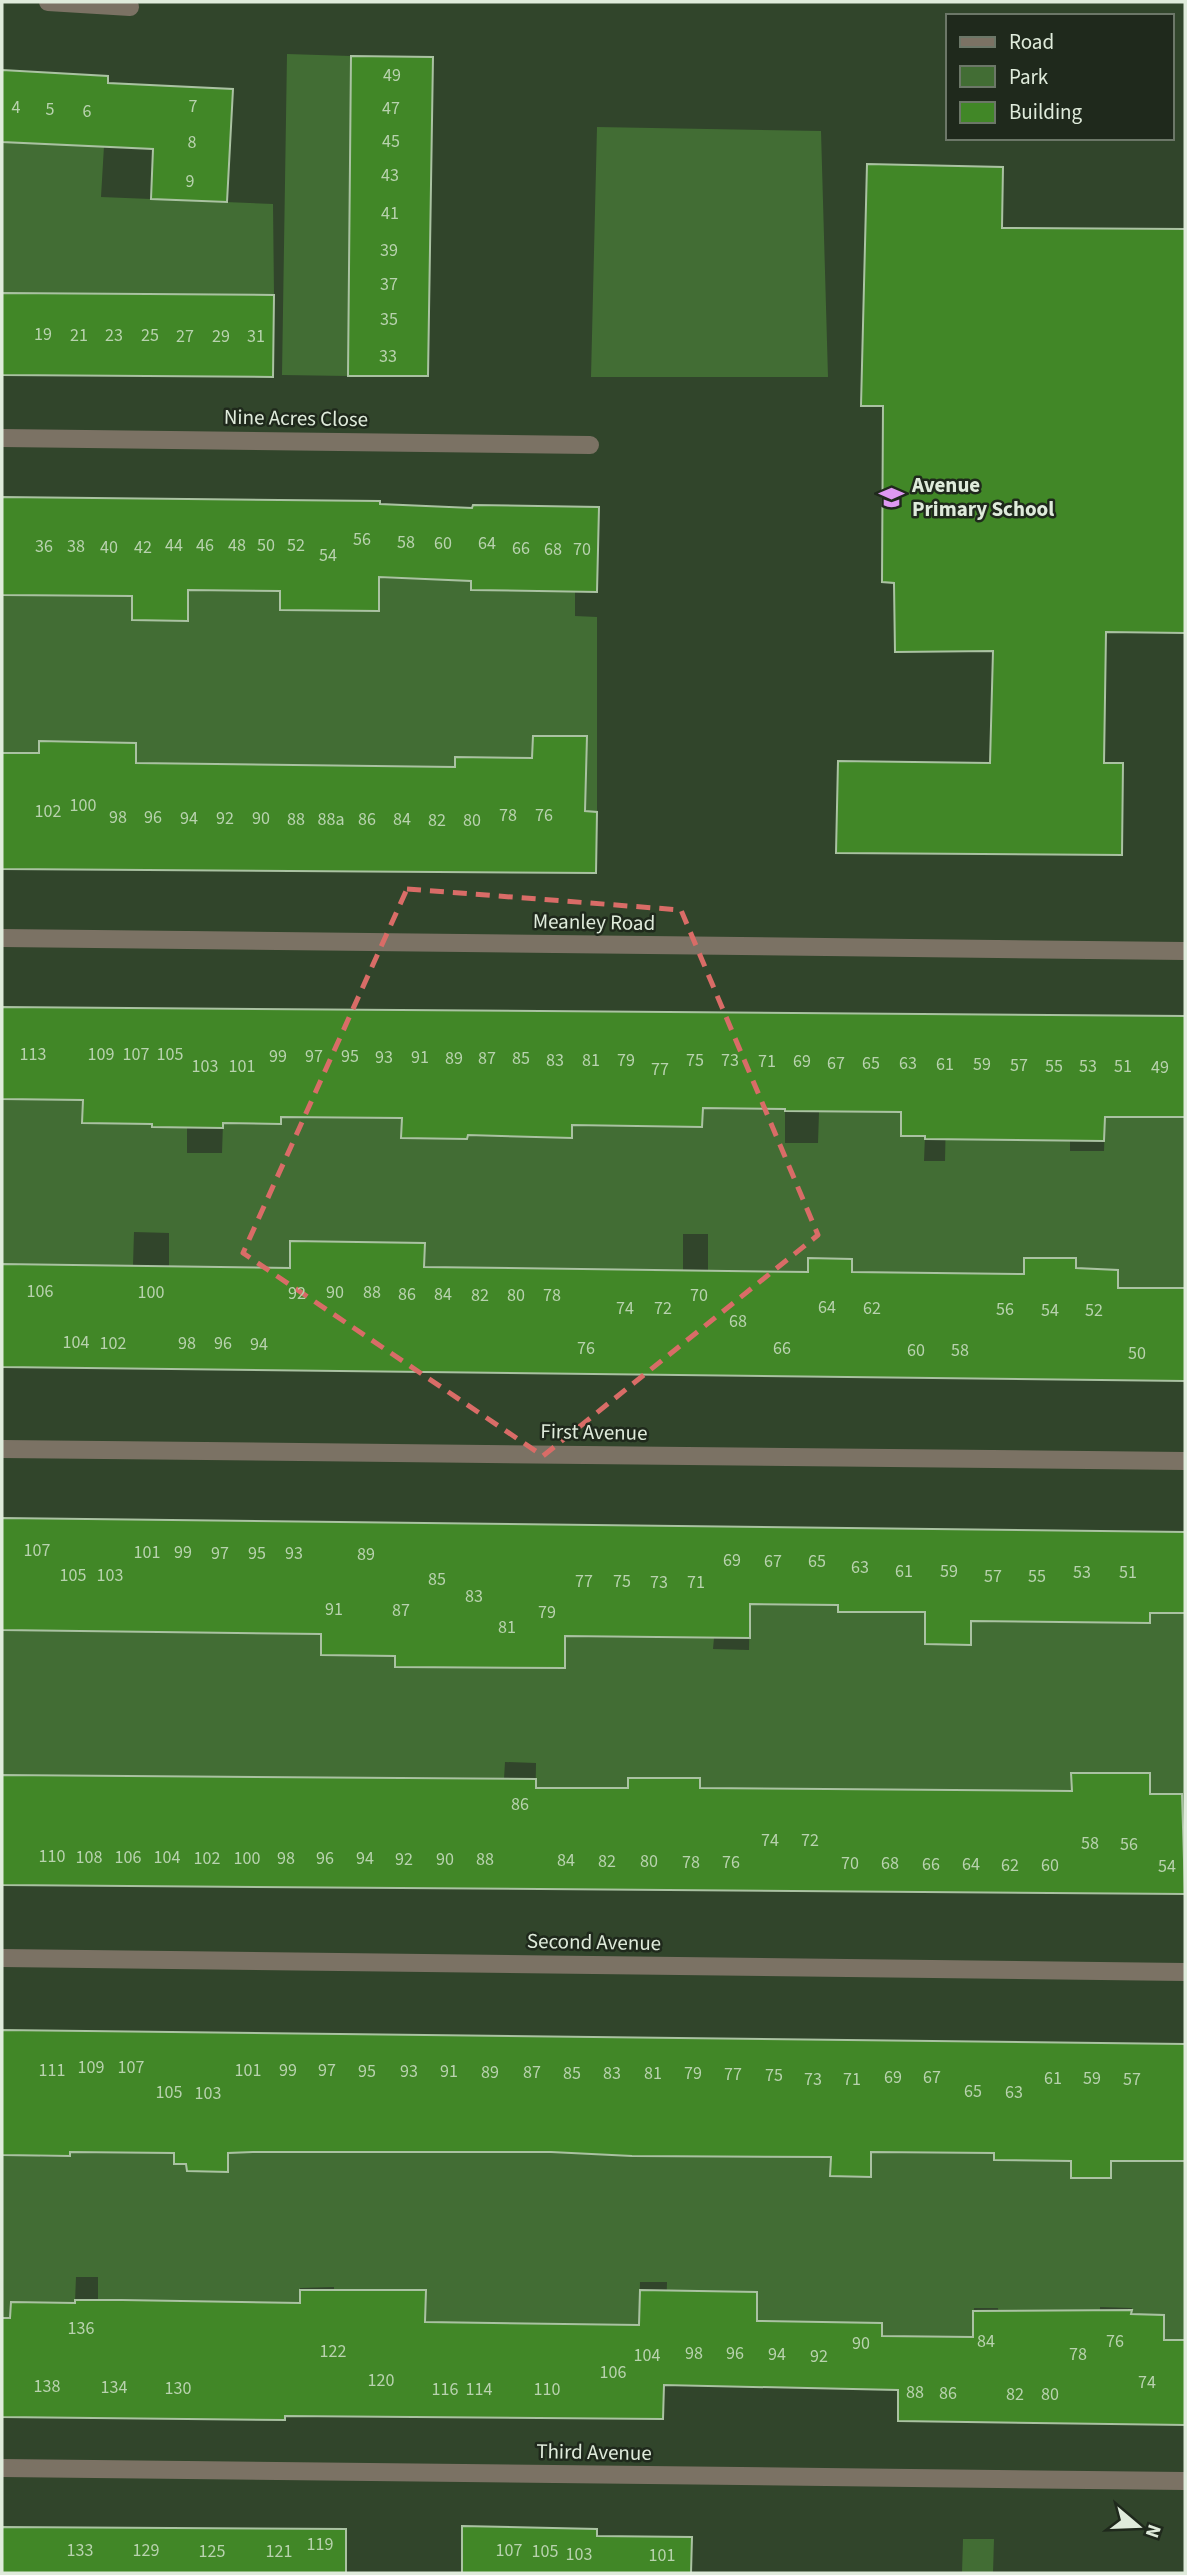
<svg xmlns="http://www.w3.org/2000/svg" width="1187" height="2575" viewBox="0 0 1187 2575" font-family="'Source Sans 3',sans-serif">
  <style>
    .green { fill: #426d34 }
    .building { fill: #418727; stroke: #aac2a2; stroke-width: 2 }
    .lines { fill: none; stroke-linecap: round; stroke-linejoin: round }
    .minor { stroke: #7b7264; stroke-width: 18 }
    .marked { fill: none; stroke: #d96c67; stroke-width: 5; stroke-dasharray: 14 9; stroke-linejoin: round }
    .labels { text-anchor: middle; stroke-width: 5; stroke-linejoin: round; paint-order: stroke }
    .number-label { font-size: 18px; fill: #b8d2ae }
    .street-label { font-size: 21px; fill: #dfebdb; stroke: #1f291c }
    .poi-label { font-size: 21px; font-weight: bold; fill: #dfebdb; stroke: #1f291c; text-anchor: start }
  </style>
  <rect width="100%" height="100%" fill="#31452b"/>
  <path class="green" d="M287 54 351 56 348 376 282 375Z
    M597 127 821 131 828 377H591Z
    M2 142 104 146 101 197 273 204 274 295 2 293Z
    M379 578 471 580V590L575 592V616L597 617V812L585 811 586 736H533L532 758 456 757 455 767 136 764 135 742 39 741V753H2V595L132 596 133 620 187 621 188 590 280 591V610H379Z
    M2 1099 83 1100V1123L118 1124 153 1100 152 1127 187 1128V1153H222L223 1123H281V1102L333 1103V1118H365L402 1103V1138L467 1139 468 1105 572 1107 702 1127 703 1108H785V1143H818L819 1112H901V1136H925L924 1161H945L946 1113 1000 1140 1070 1134V1151H1104L1105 1117H1185V1288H1118V1270L1076 1269V1258H1024V1274L852 1272 808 1259V1272L708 1271V1234H683V1272L424 1267V1243L291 1241 290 1268 169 1266V1233L134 1232 133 1266 2 1264Z
    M28 1582V1630L156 1632 322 1585 321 1654 347 1655 395 1634V1667L565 1668V1636L714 1638 713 1649 749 1650 750 1593 838 1605 839 1612H925L926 1644 970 1645 971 1621 1150 1623V1613H1185V1839L1182 1838V1794H1150L1149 1773H1072V1792L700 1833V1778H628L627 1833 615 1788H558L535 1830 536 1763 505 1762 504 1779 237 1777 216 1829V1777L148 1776V1828L136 1776 82 1775 70 1827V1776L2 1775V1630H10Z
    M254 2105 277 2152 332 2153V2106L357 2152 414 2153 415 2107 437 2152 492 2153 493 2108H520V2152L579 2153 602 2108V2155L657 2156 832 2118 830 2176 871 2177V2152H898L899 2113 922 2153H951L952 2140 994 2141V2160L1054 2161 1072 2112 1071 2177 1110 2178 1111 2161H1185V2340H1164L1163 2315 1131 2314 1132 2308 1100 2307 1099 2368 999 2317 998 2308H974L973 2366 881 2363 882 2323 757 2321V2292L716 2291 664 2385 667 2282H640L639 2325 425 2361 426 2291 334 2309V2287L300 2288V2358L195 2357 196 2301 98 2300V2277H76L75 2302 66 2303 30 2330 31 2302H11L10 2318H2V2155H18L41 2108 40 2157H70V2145L115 2152 174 2153V2164H186L187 2171 227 2172 228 2153H253Z
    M963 2539H994L993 2573H962Z"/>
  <path class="building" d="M351 56 433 57 428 376H348Z
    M2 70 108 76V83L233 89 227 202 151 199 153 149 2 142Z
    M867 164 1003 167 1002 228 1185 229V633L1106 632 1104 763H1123L1122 855 836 853 838 761 990 763 993 651 895 652 894 583 882 582 883 406H861Z
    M2 293 274 295 273 377 2 375Z
    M2 497 380 501V504L472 508 473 505 599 507 597 592 471 590V581L379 577V611L280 610V591L188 590V621L132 620V596L2 595Z
    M533 736H587L585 811 597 812 596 873 2 869V753H39V741L136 743V763L455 767V757L532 758Z
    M2 1007 1185 1016V1117H1105L1104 1141 925 1139V1136H901V1112L785 1111V1109L703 1108 702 1127 572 1125V1138L468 1135 467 1139 401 1138 402 1118 281 1117V1124L223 1123V1128L152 1127V1124L82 1123 83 1100 2 1099Z
    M290 1241 425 1243 424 1267 808 1272V1258L852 1259V1272L1024 1274V1258H1076V1268L1118 1270V1288H1185V1381L2 1367V1264L290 1268Z
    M2 1518 1185 1532V1613H1150V1623L971 1621V1645L925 1644V1612H838V1605L750 1604V1638L565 1636V1668L395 1667V1656L321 1655V1634L2 1630Z
    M1071 1773H1150V1794H1182L1185 1894 2 1885V1775L536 1779V1788H628V1778H700V1788L1072 1791Z
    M2 2030 1185 2044V2161H1111V2178H1071V2161L994 2160V2153L871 2152V2177L830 2176 831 2157 632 2156 551 2152H253L228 2153V2172L187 2171 186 2164H174V2153L70 2152V2156L2 2155Z
    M300 2290H426L425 2322 639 2325 640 2290 757 2292V2321L882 2323V2336L973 2337V2311L1132 2310 1131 2314 1164 2315V2340H1185V2425L898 2421V2390L664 2385 663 2419 285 2416V2420L2 2417V2318H10L11 2302 75 2303V2300H122L300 2303Z
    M462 2526 597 2529V2536L692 2537 691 2573H462Z
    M2 2527 346 2529V2573H2Z"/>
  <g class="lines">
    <path class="minor" d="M48 2 130 7
      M2 438 590 445
      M2 938 1185 951
      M2 1449 1185 1461
      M2 1958 1185 1972
      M2 2468 1185 2481"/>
  </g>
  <path class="marked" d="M407 889 681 910 818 1235 543 1456 243 1253Z"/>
  <defs>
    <symbol id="school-bare" viewBox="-9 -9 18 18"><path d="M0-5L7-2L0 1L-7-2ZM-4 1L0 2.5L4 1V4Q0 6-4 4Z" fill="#de98f2" stroke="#1f291c" stroke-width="2.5" paint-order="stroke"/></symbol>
  </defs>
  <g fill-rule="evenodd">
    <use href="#school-bare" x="874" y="480" width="35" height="35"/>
  </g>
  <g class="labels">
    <g class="number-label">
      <text x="392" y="81">49</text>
      <text x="193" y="112">7</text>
      <text x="16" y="113">4</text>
      <text x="391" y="114">47</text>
      <text x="50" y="115">5</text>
      <text x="87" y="117">6</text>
      <text x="391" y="147">45</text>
      <text x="192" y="148">8</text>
      <text x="390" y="181">43</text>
      <text x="190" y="187">9</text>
      <text x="390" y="219">41</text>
      <text x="389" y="256">39</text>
      <text x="389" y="290">37</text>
      <text x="389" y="325">35</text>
      <text x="43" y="340">19</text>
      <text x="79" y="341">21</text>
      <text x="114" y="341">23</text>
      <text x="150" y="341">25</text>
      <text x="185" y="342">27</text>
      <text x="221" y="342">29</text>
      <text x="256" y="342">31</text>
      <text x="388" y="362">33</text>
      <text x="362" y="545">56</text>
      <text x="406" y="548">58</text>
      <text x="443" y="549">60</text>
      <text x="487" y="549">64</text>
      <text x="174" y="551">44</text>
      <text x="205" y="551">46</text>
      <text x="237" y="551">48</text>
      <text x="266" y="551">50</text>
      <text x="296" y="551">52</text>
      <text x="44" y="552">36</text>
      <text x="76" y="552">38</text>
      <text x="109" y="553">40</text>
      <text x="143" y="553">42</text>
      <text x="521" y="554">66</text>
      <text x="553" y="555">68</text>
      <text x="582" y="555">70</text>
      <text x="328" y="561">54</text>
      <text x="83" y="811">100</text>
      <text x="48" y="817">102</text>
      <text x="508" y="821">78</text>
      <text x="544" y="821">76</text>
      <text x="118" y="823">98</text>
      <text x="153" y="823">96</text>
      <text x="189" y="824">94</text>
      <text x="225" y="824">92</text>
      <text x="261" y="824">90</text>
      <text x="296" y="825">88</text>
      <text x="331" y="825">88a</text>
      <text x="367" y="825">86</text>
      <text x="402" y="825">84</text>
      <text x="437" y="826">82</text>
      <text x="472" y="826">80</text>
      <text x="33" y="1060">113</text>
      <text x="101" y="1060">109</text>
      <text x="136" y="1060">107</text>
      <text x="170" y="1060">105</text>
      <text x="278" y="1062">99</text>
      <text x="314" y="1062">97</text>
      <text x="350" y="1062">95</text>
      <text x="384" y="1063">93</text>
      <text x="420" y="1063">91</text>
      <text x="454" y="1064">89</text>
      <text x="487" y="1064">87</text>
      <text x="521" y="1064">85</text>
      <text x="555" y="1066">83</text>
      <text x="591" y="1066">81</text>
      <text x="626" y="1066">79</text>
      <text x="695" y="1066">75</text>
      <text x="730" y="1066">73</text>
      <text x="767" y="1067">71</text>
      <text x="802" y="1067">69</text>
      <text x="836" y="1069">67</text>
      <text x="871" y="1069">65</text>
      <text x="908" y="1069">63</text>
      <text x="945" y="1070">61</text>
      <text x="982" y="1070">59</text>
      <text x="1019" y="1071">57</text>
      <text x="205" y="1072">103</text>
      <text x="242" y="1072">101</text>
      <text x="1054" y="1072">55</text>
      <text x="1088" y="1072">53</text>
      <text x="1123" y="1072">51</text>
      <text x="1160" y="1073">49</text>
      <text x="660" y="1075">77</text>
      <text x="40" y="1297">106</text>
      <text x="151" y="1298">100</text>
      <text x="335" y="1298">90</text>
      <text x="372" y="1298">88</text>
      <text x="297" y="1299">92</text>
      <text x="407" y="1300">86</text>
      <text x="443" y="1300">84</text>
      <text x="480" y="1301">82</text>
      <text x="516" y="1301">80</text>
      <text x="552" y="1301">78</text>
      <text x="699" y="1301">70</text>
      <text x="827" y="1313">64</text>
      <text x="625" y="1314">74</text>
      <text x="663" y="1314">72</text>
      <text x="872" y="1314">62</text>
      <text x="1005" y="1315">56</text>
      <text x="1050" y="1316">54</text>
      <text x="1094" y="1316">52</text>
      <text x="738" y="1327">68</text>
      <text x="76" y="1348">104</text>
      <text x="113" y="1349">102</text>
      <text x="187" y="1349">98</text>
      <text x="223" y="1349">96</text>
      <text x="259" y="1350">94</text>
      <text x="586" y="1354">76</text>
      <text x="782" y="1354">66</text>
      <text x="916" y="1356">60</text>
      <text x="960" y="1356">58</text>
      <text x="1137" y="1359">50</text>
      <text x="37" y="1556">107</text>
      <text x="147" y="1558">101</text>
      <text x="183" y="1558">99</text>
      <text x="220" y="1559">97</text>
      <text x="257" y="1559">95</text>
      <text x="294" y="1559">93</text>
      <text x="366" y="1560">89</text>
      <text x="732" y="1566">69</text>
      <text x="773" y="1567">67</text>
      <text x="817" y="1567">65</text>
      <text x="860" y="1573">63</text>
      <text x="904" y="1577">61</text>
      <text x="949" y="1577">59</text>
      <text x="1082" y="1578">53</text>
      <text x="1128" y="1578">51</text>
      <text x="73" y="1581">105</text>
      <text x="110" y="1581">103</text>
      <text x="993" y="1582">57</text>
      <text x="1037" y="1582">55</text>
      <text x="437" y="1585">85</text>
      <text x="584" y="1587">77</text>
      <text x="622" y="1587">75</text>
      <text x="659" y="1588">73</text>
      <text x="696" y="1588">71</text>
      <text x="474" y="1602">83</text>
      <text x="334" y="1615">91</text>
      <text x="401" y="1616">87</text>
      <text x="547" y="1618">79</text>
      <text x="507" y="1633">81</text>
      <text x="520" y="1810">86</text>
      <text x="770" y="1846">74</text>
      <text x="810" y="1846">72</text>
      <text x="1090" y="1849">58</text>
      <text x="1129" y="1850">56</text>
      <text x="52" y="1862">110</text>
      <text x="89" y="1863">108</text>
      <text x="128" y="1863">106</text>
      <text x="167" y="1863">104</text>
      <text x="207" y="1864">102</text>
      <text x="247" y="1864">100</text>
      <text x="286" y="1864">98</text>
      <text x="325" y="1864">96</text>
      <text x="365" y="1864">94</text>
      <text x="404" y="1865">92</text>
      <text x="445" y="1865">90</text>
      <text x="485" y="1865">88</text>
      <text x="566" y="1866">84</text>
      <text x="607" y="1867">82</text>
      <text x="649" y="1867">80</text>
      <text x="691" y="1868">78</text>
      <text x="731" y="1868">76</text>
      <text x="850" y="1869">70</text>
      <text x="890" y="1869">68</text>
      <text x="931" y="1870">66</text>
      <text x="971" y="1870">64</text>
      <text x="1010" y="1871">62</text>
      <text x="1050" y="1871">60</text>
      <text x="1167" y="1872">54</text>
      <text x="91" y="2073">109</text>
      <text x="131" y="2073">107</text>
      <text x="52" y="2076">111</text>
      <text x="248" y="2076">101</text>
      <text x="288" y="2076">99</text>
      <text x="327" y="2076">97</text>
      <text x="367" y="2077">95</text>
      <text x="409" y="2077">93</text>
      <text x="449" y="2077">91</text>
      <text x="490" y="2078">89</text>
      <text x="532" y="2078">87</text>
      <text x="572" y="2079">85</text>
      <text x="612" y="2079">83</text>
      <text x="653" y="2079">81</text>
      <text x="693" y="2079">79</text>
      <text x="733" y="2080">77</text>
      <text x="774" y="2081">75</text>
      <text x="893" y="2083">69</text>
      <text x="932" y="2083">67</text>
      <text x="1053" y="2084">61</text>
      <text x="1092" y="2084">59</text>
      <text x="813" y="2085">73</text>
      <text x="852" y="2085">71</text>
      <text x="1132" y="2085">57</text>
      <text x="973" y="2097">65</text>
      <text x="169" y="2098">105</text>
      <text x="1014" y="2098">63</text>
      <text x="208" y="2099">103</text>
      <text x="81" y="2334">136</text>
      <text x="986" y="2347">84</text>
      <text x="1115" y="2347">76</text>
      <text x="861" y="2349">90</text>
      <text x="333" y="2357">122</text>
      <text x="694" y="2359">98</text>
      <text x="735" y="2359">96</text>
      <text x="777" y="2360">94</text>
      <text x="1078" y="2360">78</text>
      <text x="647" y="2361">104</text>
      <text x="819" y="2362">92</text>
      <text x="613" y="2378">106</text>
      <text x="381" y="2386">120</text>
      <text x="1147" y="2388">74</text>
      <text x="47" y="2392">138</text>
      <text x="114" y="2393">134</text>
      <text x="178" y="2394">130</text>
      <text x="445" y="2395">116</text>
      <text x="479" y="2395">114</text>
      <text x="547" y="2395">110</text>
      <text x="915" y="2398">88</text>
      <text x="948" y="2399">86</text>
      <text x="1015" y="2400">82</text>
      <text x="1050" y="2400">80</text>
      <text x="320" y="2550">119</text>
      <text x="80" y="2556">133</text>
      <text x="146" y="2556">129</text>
      <text x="509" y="2556">107</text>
      <text x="212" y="2557">125</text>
      <text x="279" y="2557">121</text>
      <text x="545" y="2557">105</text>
      <text x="579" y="2560">103</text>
      <text x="662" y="2561">101</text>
    </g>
    <g class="street-label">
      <text transform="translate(296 418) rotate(1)" y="7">Nine Acres Close</text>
      <text transform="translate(594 922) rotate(1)" y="7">Meanley Road</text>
      <text transform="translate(594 1432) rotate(1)" y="7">First Avenue</text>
      <text transform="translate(594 1942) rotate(1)" y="7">Second Avenue</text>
      <text transform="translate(594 2452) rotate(1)" y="7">Third Avenue</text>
    </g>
    <g class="poi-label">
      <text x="912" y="492">Avenue<tspan x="912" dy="24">Primary School</tspan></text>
    </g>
  </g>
  <rect width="1187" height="2575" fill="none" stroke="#dfebdb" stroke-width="7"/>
  <rect x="946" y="14" width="228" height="126" fill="#1f291c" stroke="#6c7768" stroke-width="2"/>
  <rect x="960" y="37" width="35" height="10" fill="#7b7264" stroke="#6c7768" stroke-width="2"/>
  <text x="1009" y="49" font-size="21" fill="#dfebdb">Road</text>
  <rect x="960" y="66" width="35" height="21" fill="#426d34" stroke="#6c7768" stroke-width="2"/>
  <text x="1009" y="84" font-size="21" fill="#dfebdb">Park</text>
  <rect x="960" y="102" width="35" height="21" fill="#418727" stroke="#6c7768" stroke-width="2"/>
  <text x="1009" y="119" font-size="21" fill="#dfebdb">Building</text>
  <g transform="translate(1138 2526) rotate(109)" stroke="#1f291c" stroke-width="5" paint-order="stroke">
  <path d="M0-5L12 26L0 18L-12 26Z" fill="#dfebdb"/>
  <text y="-10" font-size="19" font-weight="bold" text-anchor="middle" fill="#dfebdb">N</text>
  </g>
</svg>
